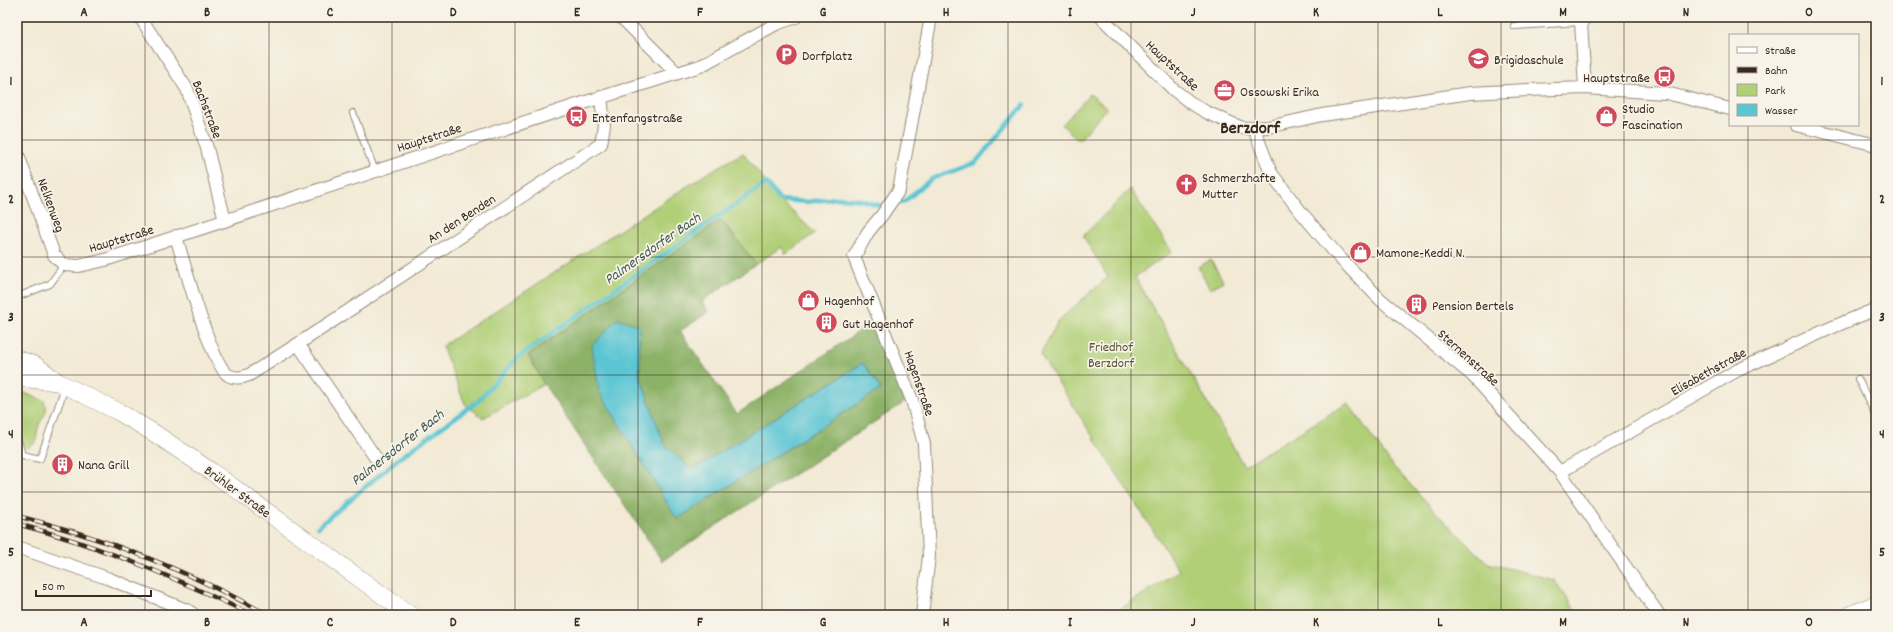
<svg xmlns="http://www.w3.org/2000/svg" width="1893" height="632" viewBox="0 0 1893 632" font-family="Dekko,sans-serif">
  <style>
    .green { fill: #b0cf77; stroke: #767c4a }
    .forest { fill: #8cb268; stroke: #646e43; fill-rule: evenodd }
    .water { fill: #5ac5d3; stroke: #4a7878 }
    .lines { fill: none; stroke-linecap: round; stroke-linejoin: round }
    .stream { stroke: #5ac5d3; stroke-width: 4.5 }
    .lane-casing { stroke: #968a7a; stroke-width: 8 }
    .street-casing { stroke: #968a7a; stroke-width: 14 }
    .secondary-casing { stroke: #968a7a; stroke-width: 18 }
    .lane { stroke: #fff; stroke-width: 6 }
    .street { stroke: #fff; stroke-width: 12 }
    .secondary { stroke: #fff; stroke-width: 17 }
    .rail-casing { stroke: #3b2a1e; stroke-width: 4.5 }
    .rail { stroke: #f7f3e8; stroke-width: 3; stroke-dasharray: 9; stroke-linecap: butt }
    .grid { fill: none; stroke: #3b2a1e; stroke-width: 1; stroke-opacity: 0.55 }
    .labels { text-anchor: middle; stroke-width: 3.5; stroke-linejoin: round; paint-order: stroke }
    .poi-label { font-size: 14px; fill: #3b2a1e; stroke: #f7f3e8; text-anchor: start }
    .street-label { font-size: 14px; fill: #3b2a1e; stroke: #f7f3e8 }
    .park-label { font-size: 14px; fill: #585334; stroke: #f7f3e8 }
    .water-label { font-size: 15px; font-style: italic; fill: #445854; stroke: #f7f3e8 }
    .district-label { font-size: 18px; font-weight: bold; fill: #3b2a1e; stroke: #f7f3e8 }
    .neatline { fill: none; stroke: #3b2a1e; stroke-width: 1.5 }
    .grid-label { font-size: 13px; text-anchor: middle; font-weight: bold; fill: #3b2a1e }
  </style>
  <rect width="100%" height="100%" fill="#f7f3e8"/>
  <filter id="ink" filterUnits="userSpaceOnUse"><feTurbulence type="fractalNoise" baseFrequency=".025" numOctaves="2"/><feDisplacementMap in="SourceGraphic" scale="8" xChannelSelector="R" yChannelSelector="G"/><feConvolveMatrix kernelMatrix="1 2 1 2 8 2 1 2 1" color-interpolation-filters="sRGB"/></filter>
  <filter id="wash" filterUnits="userSpaceOnUse"><feTurbulence type="fractalNoise" baseFrequency=".012" numOctaves="4" result="noise"/><feDisplacementMap in="SourceGraphic" scale="16" xChannelSelector="R" yChannelSelector="G"/><feGaussianBlur stdDeviation="0.9" result="paint"/><feColorMatrix in="noise" values="0 0 0 0 0 0 0 0 0 0 0 0 0 0 0 0 0 1.4 0 .05"/><feComposite in="paint" operator="in"/></filter>
  <g filter="url(#wash)">
    <rect width="100%" height="100%" fill="#f2ead5"/>
    <path class="green" d="M1090 94 1107 108 1079 140 1062 125Z
      M743 153 780 200 815 233 786 254 781 247 756 264 721 220 528 355 544 384 483 418 465 404 442 346 706 174Z
      M1130 189 1172 252 1135 277 1244 466 1348 403 1392 465 1443 520 1488 563 1554 580 1579 615H1111L1179 571 1040 354 1059 320 1108 277 1083 236Z
      M1211 260 1223 281 1210 289 1198 267Z
      M17 390 44 401C50 412 42 417 39 425 37 430 37 436 36 442L28 448 24 446 17 425Z"/>
    <path class="forest" d="M721 220 756 264 702 301 709 312 680 331 737 414 870 324 905 402 662 561 544 384 528 355ZM618 318 639 326 640 376 664 444 692 470 863 363 881 389 677 519Z"/>
    <path class="water" d="M618 318 639 326 640 376 664 444 692 470 863 363 881 389 677 519 599 391 592 346Z"/>
    <g class="lines">
      <path class="stream" d="M318 527 398 459 478 401 517 358 766 183 780 200 807 202 837 198 861 200 881 206 905 201 931 179 975 163 1024 105"/>
    </g>
  </g>
  <g filter="url(#ink)">
    <g class="lines">
      <defs>
        <path id="lane" d="M1514 26 1581 22
          M353 113 375 171
          M17 297 50 284 64 265
          M1858 379 1876 416
          M17 437 22 455 40 459 65 387"/>
        <path id="street" d="M140 17 187 89 207 148 225 221
          M621 17 677 73
          M1101 17 1174 90 1191 103 1206 112 1242 128 1268 127 1322 115 1470 93 1528 90 1585 88 1666 93 1730 109
          M1585 88 1581 22 1586 17
          M1796 125 1876 145
          M1254 129 1271 173 1300 211 1339 257 1381 300 1472 375 1560 472 1659 615
          M17 152 54 255 64 265 79 266 105 260 577 105 700 66 776 24 796 17
          M176 236C183 260 211 364 228 375 235 379 242 378 249 375L298 344 601 144 604 125 601 97
          M298 344 375 457
          M1560 472 1738 370 1833 327 1876 309
          M17 547 107 578 189 611 194 615
          M922 615 929 556 924 444 912 400 854 257 868 232 882 215 899 190 931 17"/>
        <path id="secondary" d="M17 359 35 365 58 382 119 412 154 433 212 472 410 615
          M17 375 29 379 58 382
          M1850 615 1876 604"/>
      </defs>
      <use href="#lane" class="lane-casing"/>
      <use href="#street" class="street-casing"/>
      <use href="#secondary" class="secondary-casing"/>
      <use href="#lane" class="lane"/>
      <use href="#street" class="street"/>
      <use href="#secondary" class="secondary"/>
      <defs>
        <path id="rail" d="M17 516C104 537 190 572 268 615
          M17 524C99 545 176 578 252 615"/>
      </defs>
      <use href="#rail" class="rail-casing"/>
      <use href="#rail" class="rail"/>
    </g>
  </g>
  <path class="grid" d="M145 17V615M269 17V615M392 17V615M515 17V615M638 17V615M762 17V615M885 17V615M1008 17V615M1131 17V615M1255 17V615M1378 17V615M1501 17V615M1624 17V615M1748 17V35M1748 125V615M17 140H1876M17 257H1876M17 375H1876M17 492H1876"/>
  <defs>
    <symbol id="parking-disc" viewBox="-11 -11 22 22"><circle r="9.5" fill="#d1495b" stroke="#f7f3e8"/><path d="M-3.5-5.5H1a3.5 3.5 0 0 1 0 7H-1V5.5H-3.5ZM-1-3.4V-.6H.8a1.4 1.4 0 0 0 0-2.8Z" fill="#fff"/></symbol>
    <symbol id="school-disc" viewBox="-11 -11 22 22"><circle r="9.5" fill="#d1495b" stroke="#f7f3e8"/><path d="M0-5L7-2L0 1L-7-2ZM-4 1L0 2.5L4 1V4Q0 6-4 4Z" fill="#fff"/></symbol>
    <symbol id="bus-disc" viewBox="-11 -11 22 22"><circle r="9.5" fill="#d1495b" stroke="#f7f3e8"/><path d="M-5-6H5V4H4V6H2V4H-2V6H-4V4H-5ZM-3.5-4V0h7V-4ZM-3.5 1.2v1.5H-2V1.2ZM2 1.2v1.5H3.5V1.2Z" fill="#fff"/></symbol>
    <symbol id="office-disc" viewBox="-11 -11 22 22"><circle r="9.5" fill="#d1495b" stroke="#f7f3e8"/><path d="M-6-3h4V-5.5h4V-3h4V5H-6ZM-1-4.5V-3h2v-1.5ZM-6 0V1H6V0Z" fill="#fff"/></symbol>
    <symbol id="shop-disc" viewBox="-11 -11 22 22"><circle r="9.5" fill="#d1495b" stroke="#f7f3e8"/><path d="M-5-2.5h2.3a2.7 3.5 0 0 1 5.4 0H5L5.5 6h-11ZM-1.5-2.5h3a1.5 2.3 0 0 0-3 0Z" fill="#fff"/></symbol>
    <symbol id="church-disc" viewBox="-11 -11 22 22"><circle r="9.5" fill="#d1495b" stroke="#f7f3e8"/><path d="M-1.2-6h2.4v3.5h3.3v2.4h-3.3V6h-2.4V-.1h-3.3v-2.4h3.3Z" fill="#fff"/></symbol>
    <symbol id="building-disc" viewBox="-11 -11 22 22"><circle r="9.5" fill="#d1495b" stroke="#f7f3e8"/><path d="M-4-6H4V6H1V3H-1V6H-4ZM-2.5-4.3h1.7v1.8h-1.7ZM.8-4.3h1.7v1.8H.8ZM-2.5-1h1.7V.8h-1.7ZM.8-1h1.7V.8H.8Z" fill="#fff"/></symbol>
  </defs>
  <g fill-rule="evenodd">
    <use href="#parking-disc" x="774" y="42" width="25" height="25"/>
    <use href="#school-disc" x="1466" y="46" width="25" height="25"/>
    <use href="#bus-disc" x="1652" y="64" width="25" height="25"/>
    <use href="#office-disc" x="1212" y="78" width="25" height="25"/>
    <use href="#shop-disc" x="1594" y="104" width="25" height="25"/>
    <use href="#bus-disc" x="564" y="104" width="25" height="25"/>
    <use href="#church-disc" x="1174" y="172" width="25" height="25"/>
    <use href="#shop-disc" x="1348" y="240" width="25" height="25"/>
    <use href="#shop-disc" x="796" y="288" width="25" height="25"/>
    <use href="#building-disc" x="1404" y="292" width="25" height="25"/>
    <use href="#building-disc" x="814" y="310" width="25" height="25"/>
    <use href="#building-disc" x="50" y="452" width="25" height="25"/>
  </g>
  <g class="labels">
    <g class="poi-label">
      <text x="802" y="60">Dorfplatz</text>
      <text x="1494" y="64">Brigidaschule</text>
      <text x="1650" y="82" text-anchor="end">Hauptstraße</text>
      <text x="1240" y="96">Ossowski Erika</text>
      <text x="1622" y="113">Studio<tspan x="1622" dy="16">Fascination</tspan></text>
      <text x="592" y="122">Entenfangstraße</text>
      <text x="1202" y="182">Schmerzhafte<tspan x="1202" dy="16">Mutter</tspan></text>
      <text x="1376" y="257">Mamone-Keddi N.</text>
      <text x="824" y="305">Hagenhof</text>
      <text x="1432" y="310">Pension Bertels</text>
      <text x="842" y="328">Gut Hagenhof</text>
      <text x="78" y="469">Nana Grill</text>
    </g>
    <g class="street-label">
      <text transform="translate(1173 65) rotate(43)" y="5">Hauptstraße</text>
      <text transform="translate(208 109) rotate(69)" y="5">Bachstraße</text>
      <text transform="translate(429 137) rotate(-18)" y="5">Hauptstraße</text>
      <text transform="translate(52 205) rotate(70)" y="5">Nelkenweg</text>
      <text transform="translate(461 218) rotate(-33)" y="5">An den Benden</text>
      <text transform="translate(121 238) rotate(-17)" y="5">Hauptstraße</text>
      <text transform="translate(1469 357) rotate(42)" y="5">Sternenstraße</text>
      <text transform="translate(1708 371) rotate(-29)" y="5">Elisabethstraße</text>
      <text transform="translate(920 383) rotate(71)" y="5">Hagenstraße</text>
      <text transform="translate(238 491) rotate(36)" y="5">Brühler Straße</text>
    </g>
    <g class="park-label">
      <text x="1111" y="351">Friedhof<tspan x="1111" dy="16">Berzdorf</tspan></text>
    </g>
    <g class="water-label">
      <text transform="translate(652 248) rotate(-35)" y="5">Palmersdorfer Bach</text>
      <text transform="translate(397 447) rotate(-38)" y="5">Palmersdorfer Bach</text>
    </g>
    <g class="district-label">
      <text x="1250" y="133">Berzdorf</text>
    </g>
  </g>
  <rect width="1893" height="632" fill="none" stroke="#f7f3e8" stroke-width="44"/>
  <rect x="1729" y="34" width="130" height="92" fill="#f7f3e8" stroke="#aca397"/>
  <rect x="1737" y="47" width="20" height="6" fill="#ffffff" stroke="#aca397"/>
  <text x="1765" y="54" font-size="12" fill="#3b2a1e">Straße</text>
  <rect x="1737" y="67" width="20" height="6" fill="#3b2a1e" stroke="#aca397"/>
  <text x="1765" y="74" font-size="12" fill="#3b2a1e">Bahn</text>
  <rect x="1737" y="84" width="20" height="12" fill="#b0cf77" stroke="#aca397"/>
  <text x="1765" y="94" font-size="12" fill="#3b2a1e">Park</text>
  <rect x="1737" y="104" width="20" height="12" fill="#5ac5d3" stroke="#aca397"/>
  <text x="1765" y="114" font-size="12" fill="#3b2a1e">Wasser</text>
  <path d="M36 590v6h115v-6" fill="none" stroke="#3b2a1e" stroke-width="2"/>
  <text x="42" y="590" font-size="12" fill="#3b2a1e" stroke="#f7f3e8" stroke-width="3" paint-order="stroke">50 m</text>
  <rect x="22" y="22" width="1849" height="588" class="neatline"/>
  <g class="grid-label">
    <text x="84" y="16">A</text>
    <text x="207" y="16">B</text>
    <text x="330" y="16">C</text>
    <text x="453" y="16">D</text>
    <text x="577" y="16">E</text>
    <text x="700" y="16">F</text>
    <text x="823" y="16">G</text>
    <text x="946" y="16">H</text>
    <text x="1070" y="16">I</text>
    <text x="1193" y="16">J</text>
    <text x="1316" y="16">K</text>
    <text x="1440" y="16">L</text>
    <text x="1563" y="16">M</text>
    <text x="1686" y="16">N</text>
    <text x="1809" y="16">O</text>
    <text x="11" y="85">1</text>
    <text x="1882" y="85">1</text>
    <text x="11" y="203">2</text>
    <text x="1882" y="203">2</text>
    <text x="11" y="321">3</text>
    <text x="1882" y="321">3</text>
    <text x="11" y="438">4</text>
    <text x="1882" y="438">4</text>
    <text x="11" y="556">5</text>
    <text x="1882" y="556">5</text>
    <text x="84" y="626">A</text>
    <text x="207" y="626">B</text>
    <text x="330" y="626">C</text>
    <text x="453" y="626">D</text>
    <text x="577" y="626">E</text>
    <text x="700" y="626">F</text>
    <text x="823" y="626">G</text>
    <text x="946" y="626">H</text>
    <text x="1070" y="626">I</text>
    <text x="1193" y="626">J</text>
    <text x="1316" y="626">K</text>
    <text x="1440" y="626">L</text>
    <text x="1563" y="626">M</text>
    <text x="1686" y="626">N</text>
    <text x="1809" y="626">O</text>
  </g>
</svg>
